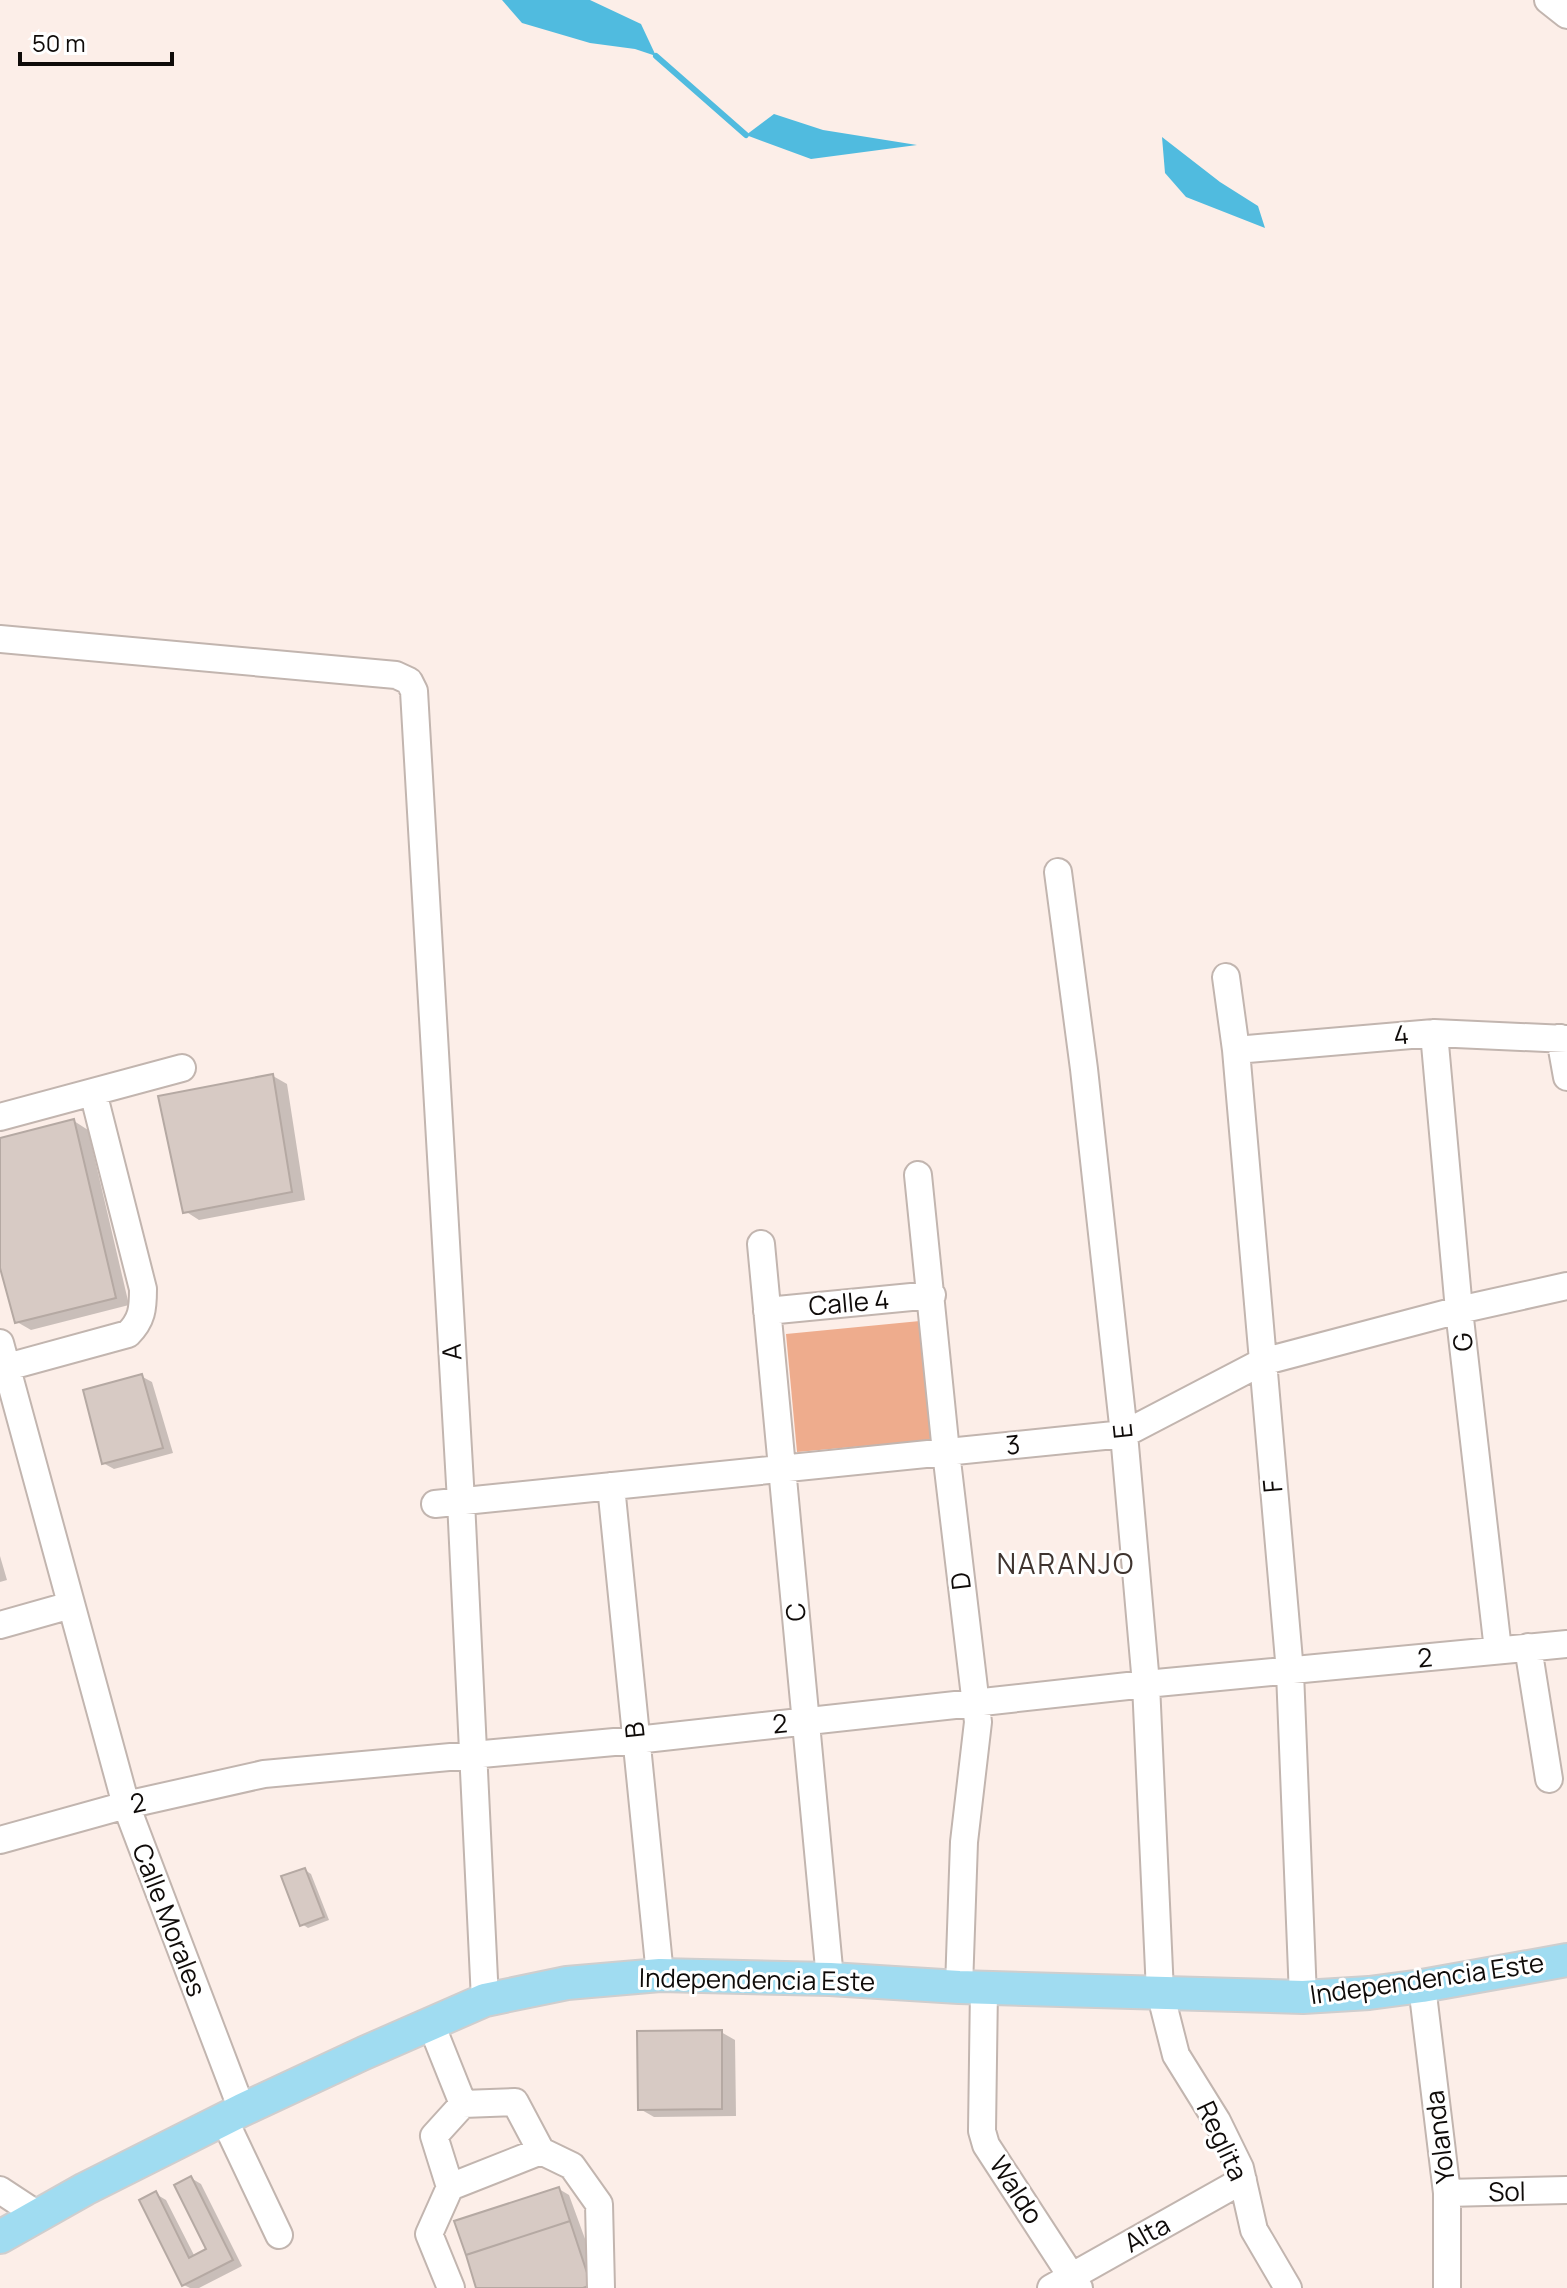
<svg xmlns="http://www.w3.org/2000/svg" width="1567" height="2288" viewBox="0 0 1567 2288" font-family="Manrope,sans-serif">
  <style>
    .green { fill: #eeac8d }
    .water { fill: #50bbdf }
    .shadow { fill: #0003 }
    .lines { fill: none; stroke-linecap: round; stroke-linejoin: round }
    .stream { stroke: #50bbdf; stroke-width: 6 }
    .building { fill: #d7cac4; stroke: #b5a9a3; stroke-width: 2 }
    .minor-casing { stroke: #c2b5af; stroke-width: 30 }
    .major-casing { stroke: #cfcece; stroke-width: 36 }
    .minor { stroke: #fff; stroke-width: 26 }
    .major { stroke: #a0dcf1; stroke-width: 32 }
    .labels { text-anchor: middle; stroke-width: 6; stroke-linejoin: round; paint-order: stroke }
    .street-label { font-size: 26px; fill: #0f0b09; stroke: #fff }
    .neighbourhood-label { font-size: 28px; letter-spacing: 2px; fill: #3f342f; stroke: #fff }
  </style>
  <rect width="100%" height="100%" fill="#fceee8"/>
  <path class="green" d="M920 1321 931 1440 797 1452 786 1334Z"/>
  <path class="water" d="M502 0H590L641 24 656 56 635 49 590 43 522 23Z
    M774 114 823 130 917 145 811 159 746 135Z
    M1162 137 1220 182 1258 206 1265 228 1186 197 1165 173Z"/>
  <path class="shadow" d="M273 1076 287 1084 305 1200 199 1220 185 1211Z
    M74 1121 88 1130 129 1305 31 1330 17 1322 0 1260V1140Z
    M141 1376 152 1382 173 1453 114 1469 103 1463Z
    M0 1556 7 1580 0 1582Z
    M305 1870 311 1874 329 1920 308 1928 302 1924Z
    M721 2032 735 2040 736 2116 654 2117 640 2109Z
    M191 2178 201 2184 242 2266 199 2288H190L184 2285 156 2194 166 2200 195 2257 209 2250Z
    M559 2189 569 2195 603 2288H479Z"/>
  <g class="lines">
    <path class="stream" d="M656 56 746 135"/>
  </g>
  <path class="building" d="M273 1074 292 1192 183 1213 158 1096Z
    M74 1119 116 1298 15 1323 0 1268V1138Z
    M142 1374 163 1448 102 1464 83 1390Z
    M305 1868 324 1917 300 1926 281 1876Z
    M722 2030V2109L638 2110 637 2031Z
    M191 2176 233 2260 182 2286 139 2200 156 2191 189 2258 206 2249 174 2185Z
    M559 2187 570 2221 466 2255 454 2221Z
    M570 2221 591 2285 583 2288H476L466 2255Z"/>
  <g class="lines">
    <defs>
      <path id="minor" d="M1548 0 1567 15
        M0 639 396 675 409 681 414 691 461 1501 485 2000
        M1058 872 1084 1069 1124 1434 1146 1684 1160 1992 1176 2055 1217 2121 1240 2168 1254 2230 1288 2288
        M1226 977 1236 1050 1290 1672 1303 1997
        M1434 1033 1459 1310 1498 1650
        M1560 1038 1567 1077
        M1236 1050 1434 1033 1567 1039
        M0 1117 182 1068
        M918 1175 946 1452 978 1722 964 1842 959 1987
        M761 1244 830 1979
        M767 1311 932 1295
        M0 1343 126 1805 242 2110
        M0 1369 128 1334C142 1320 143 1309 143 1289L93 1092
        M611 1486 660 1975
        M435 1504 1124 1434 1262 1362 1459 1310 1567 1286
        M0 1625 71 1605
        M1528 1647 1549 1779
        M0 1840 126 1805 264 1774 636 1740 1146 1684 1567 1644
        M1422 1986 1447 2193V2288
        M984 1988 982 2131 986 2145 1079 2288
        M431 2024 463 2104
        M224 2119 279 2235
        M450 2187 541 2151
        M0 2190 38 2215
        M1447 2193 1567 2190
        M451 2288 429 2234 450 2187 434 2136 463 2104 515 2102 541 2151 572 2166 599 2204 601 2288
        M1051 2288 1243 2180"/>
      <path id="major" d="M0 2237 85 2189 242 2110 364 2053 485 2000 567 1983 660 1975 830 1979 959 1987 1303 1997 1369 1993 1422 1986 1567 1960"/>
    </defs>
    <use href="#minor" class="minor-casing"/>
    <use href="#major" class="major-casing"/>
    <use href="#minor" class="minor"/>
    <use href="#major" class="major"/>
  </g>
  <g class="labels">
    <g class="street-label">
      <text transform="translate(1401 1035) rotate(-5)" y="9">4</text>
      <text transform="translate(849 1303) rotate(-5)" y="9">Calle 4</text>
      <text transform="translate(1463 1342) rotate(-96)" y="9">G</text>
      <text transform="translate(452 1352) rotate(-93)" y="9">A</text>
      <text transform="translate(1123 1431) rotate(-96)" y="9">E</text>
      <text transform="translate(1013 1445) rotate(-6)" y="9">3</text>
      <text transform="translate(1273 1486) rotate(-95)" y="9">F</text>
      <text transform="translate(961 1581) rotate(-97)" y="9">D</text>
      <text transform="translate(796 1612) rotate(-95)" y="9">C</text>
      <text transform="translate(1425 1658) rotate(-6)" y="9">2</text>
      <text transform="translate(780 1724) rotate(-6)" y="9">2</text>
      <text transform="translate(635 1730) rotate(-96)" y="9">B</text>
      <text transform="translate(138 1803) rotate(-13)" y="9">2</text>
      <text transform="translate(169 1920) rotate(69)" y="9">Calle Morales</text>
      <text transform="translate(1427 1979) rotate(-8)" y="9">Independencia Este</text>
      <text transform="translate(757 1980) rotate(1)" y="9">Independencia Este</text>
      <text transform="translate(1440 2137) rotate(-97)" y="9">Yolanda</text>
      <text transform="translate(1222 2141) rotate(65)" y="9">Reglita</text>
      <text transform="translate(1016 2190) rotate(57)" y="9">Waldo</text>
      <text transform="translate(1507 2192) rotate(-1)" y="9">Sol</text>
      <text transform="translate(1147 2234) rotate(-29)" y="9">Alta</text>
    </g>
    <g class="neighbourhood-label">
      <text x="1066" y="1574">NARANJO</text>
    </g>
  </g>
  <path d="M20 52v12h152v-12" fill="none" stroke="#0f0b09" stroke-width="4"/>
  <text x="32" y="52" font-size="24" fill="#0f0b09" stroke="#ffffff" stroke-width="6" paint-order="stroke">50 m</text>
</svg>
